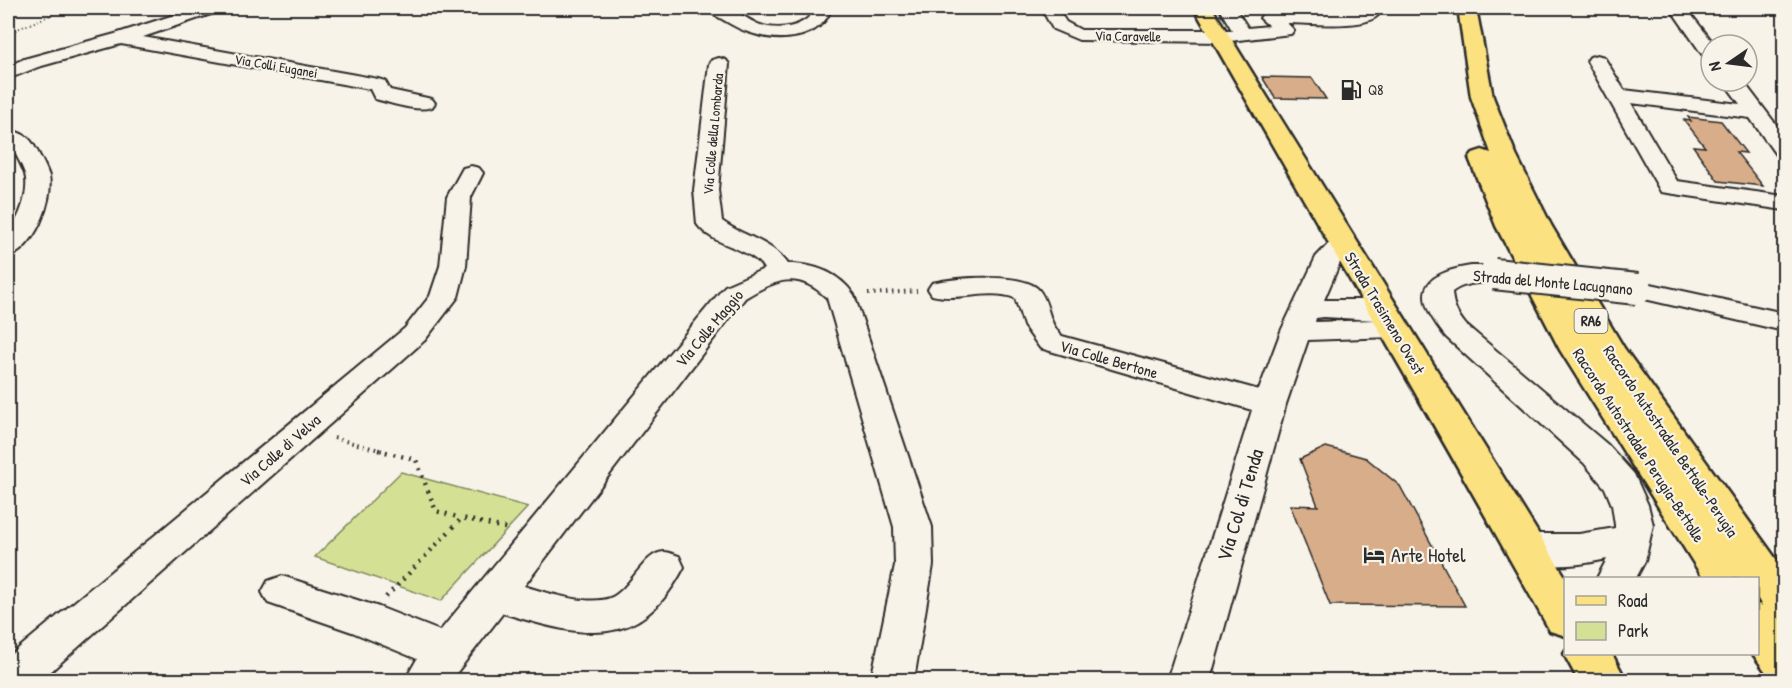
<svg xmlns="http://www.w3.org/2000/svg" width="1792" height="688" viewBox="0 0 1792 688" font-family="'Patrick Hand',sans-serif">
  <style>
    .green { fill: #d4e194; stroke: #808660; stroke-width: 1.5 }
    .building { fill: #d8ad89; stroke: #2b2b2b; stroke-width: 1.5 }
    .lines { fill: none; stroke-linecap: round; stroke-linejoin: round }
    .minor-casing { stroke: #2b2b2b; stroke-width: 4 }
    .major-casing { stroke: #2b2b2b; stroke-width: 5 }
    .highway-casing { stroke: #2b2b2b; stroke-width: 5 }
    .path-far2 { stroke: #2b2b2b; stroke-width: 2; stroke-dasharray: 1 3; stroke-linecap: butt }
    .path-far1 { stroke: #2b2b2b; stroke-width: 4; stroke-dasharray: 1.5 4.5; stroke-linecap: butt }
    .path { stroke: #2b2b2b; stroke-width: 4.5; stroke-dasharray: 2 6; stroke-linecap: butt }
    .minor { fill: #f7f3e8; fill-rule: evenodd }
    .major { fill: #fbe180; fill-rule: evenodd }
    .highway { fill: #fbe180; fill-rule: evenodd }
    .minor-bridge-casing { stroke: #2b2b2b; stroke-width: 34; stroke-linecap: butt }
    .minor-bridge { stroke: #f7f3e8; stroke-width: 30 }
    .labels { text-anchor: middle; stroke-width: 4.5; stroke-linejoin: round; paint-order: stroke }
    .far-street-label { font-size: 14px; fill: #2b2b2b; stroke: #f7f3e8 }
    .far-poi-label { font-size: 14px; fill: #2b2b2b; stroke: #f7f3e8; text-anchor: start }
    .shield { fill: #f7f3e8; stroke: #686764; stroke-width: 1.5 }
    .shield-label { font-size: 15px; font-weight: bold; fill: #2b2b2b }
    .street-label { font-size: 16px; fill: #2b2b2b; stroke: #f7f3e8 }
    .near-street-label { font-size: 20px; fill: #2b2b2b; stroke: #f7f3e8 }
    .near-poi-label { font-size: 20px; fill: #2b2b2b; stroke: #f7f3e8; text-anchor: start }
  </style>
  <rect width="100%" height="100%" fill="#f7f3e8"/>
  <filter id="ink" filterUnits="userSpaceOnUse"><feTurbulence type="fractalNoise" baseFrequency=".0167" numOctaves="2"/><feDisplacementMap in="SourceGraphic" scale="12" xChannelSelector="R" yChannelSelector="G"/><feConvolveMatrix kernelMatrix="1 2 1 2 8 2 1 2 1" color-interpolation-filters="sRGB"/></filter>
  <g filter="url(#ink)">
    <path class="green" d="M401 472 528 507 441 601 315 557Z"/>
    <path class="building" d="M1262 77 1312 78 1326 99 1275 98Z
      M1688 117 1721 121 1746 153 1736 152 1763 186 1718 181 1693 146 1705 147 1684 120 1691 121Z
      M1326 447 1366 458 1400 486 1465 606 1330 605 1290 505 1318 506 1300 459Z"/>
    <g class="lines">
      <defs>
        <path id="minor" d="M196 8H219L217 12 143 37 378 79 385 81 390 90 432 99 435 103 432 107C416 112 392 103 375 99L370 89 121 44 38 67 8 79V66L24 59 115 34Z
          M710 8C715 8 723 6 728 8 739 12 748 20 758 24 778 32 806 28 816 8H832C819 41 778 43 748 32 735 28 723 19 711 13Z
          M1041 8H1057L1066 22 1081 30H1232L1219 8H1235L1248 28 1269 26 1260 18 1263 14 1284 13 1279 12 1277 8H1363L1376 10 1379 14C1367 30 1307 23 1287 23L1294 30 1291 34 1221 42 1079 40 1053 29Z
          M1670 8H1686L1715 45H1711V59L1704 57Z
          M1597 55 1604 57 1624 90 1740 104 1723 81H1743L1784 135V157L1776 155 1750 118 1631 103 1677 181 1784 196V210L1661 192 1587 61 1590 57Z
          M719 58 726 60 729 64 718 190 722 221C744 237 772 241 788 264 815 264 839 273 854 295L932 527 933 565 914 680H871L895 565 894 527 827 298C798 270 777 279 745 298L524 586C546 593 588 606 610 598 631 590 644 551 665 552 669 552 675 555 679 556L684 567C639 653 582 637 503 613L451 680H405L417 659 352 632 268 603 262 592 268 581 282 576 379 607 440 631 725 286 764 269C752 247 713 247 697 224L694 190 709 64 712 60Z
          M8 129C15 131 24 134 29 139 34 143 47 169 49 176 54 201 34 250 8 257V233C19 220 30 192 25 174 22 165 16 155 12 147L8 145Z
          M471 166 479 168 483 173 471 197 466 266 458 297 425 340 41 680H8V657L405 328 430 296 440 266 447 197 463 168Z
          M1343 236 1352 238 1356 244 1341 260 1324 300H1363L1392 306 1396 312 1392 318 1387 319 1403 322 1408 328 1403 334 1393 337 1308 340 1286 404 1210 680H1167L1252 410 1040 348 1024 326 1015 298C988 288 959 302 932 295L928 289 932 283C953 278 1024 272 1039 290 1050 303 1047 323 1062 336L1259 390 1281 331 1316 257 1334 238ZM1324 317 1376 320 1315 322 1316 318Z
          M1471 266H1494L1504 268 1508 274 1504 280C1485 284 1468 280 1452 292 1453 306 1457 314 1466 325L1608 445 1634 474 1648 505 1653 525 1645 561 1636 578H1597L1607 559C1577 566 1542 569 1513 559L1507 549 1513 539 1526 534H1579L1615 528V525L1612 505 1605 488 1584 463 1446 337C1413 297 1417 274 1471 266Z
          M1637 281 1784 313V331L1627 295 1623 289 1627 283Z"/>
        <path id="major" d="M1194 8H1212L1566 578V636L1550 631C1434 422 1312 216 1194 8Z
          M1566 651V654H1612L1626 680H1578L1564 654Z"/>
        <path id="highway" d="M1458 8H1476L1493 97 1516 155 1551 225 1624 348 1784 570V620L1780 619 1784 625V680L1768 675 1753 654H1758V604L1762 606 1758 599V578H1703L1560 350 1496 226 1469 158 1473 153 1482 150 1491 153 1471 97Z"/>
      </defs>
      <use href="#minor" class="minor-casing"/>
      <use href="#major" class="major-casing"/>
      <use href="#highway" class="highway-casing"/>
      <path class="path-far2" d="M8 33 68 8"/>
      <path class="path-far1" d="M868 294 917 291
        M334 438 383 451"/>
      <path class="path" d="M378 450 416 460 436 511 461 518
        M386 597 462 518 509 529"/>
      <use href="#minor" class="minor"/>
      <use href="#major" class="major"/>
      <use href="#highway" class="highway"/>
      <defs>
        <path id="minor-bridge" d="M1494 274 1637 289"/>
      </defs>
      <use href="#minor-bridge" class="minor-bridge-casing"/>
      <use href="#minor-bridge" class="minor-bridge"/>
    </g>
  </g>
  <defs>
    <symbol id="fuel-bare" viewBox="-9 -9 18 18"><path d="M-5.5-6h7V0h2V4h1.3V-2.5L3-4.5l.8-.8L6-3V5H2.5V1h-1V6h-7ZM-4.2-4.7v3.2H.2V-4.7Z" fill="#2b2b2b" stroke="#f7f3e8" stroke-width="2.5" paint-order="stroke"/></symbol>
    <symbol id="hotel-bare" viewBox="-9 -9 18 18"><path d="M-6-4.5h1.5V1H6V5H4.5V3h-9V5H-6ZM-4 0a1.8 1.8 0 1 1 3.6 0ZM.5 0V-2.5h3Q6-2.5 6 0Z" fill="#2b2b2b" stroke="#f7f3e8" stroke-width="2.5" paint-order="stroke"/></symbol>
  </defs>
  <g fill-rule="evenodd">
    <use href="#fuel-bare" x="1336" y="75" width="30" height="30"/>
    <use href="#hotel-bare" x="1359" y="540" width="30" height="30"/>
  </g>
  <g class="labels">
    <g class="far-street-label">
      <text transform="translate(1128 36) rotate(1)" y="5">Via Caravelle</text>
      <text transform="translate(276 66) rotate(10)" y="5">Via Colli Euganei</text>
      <text transform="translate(713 134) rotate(-85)" y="5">Via Colle della Lombarda</text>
    </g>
    <g class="far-poi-label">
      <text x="1368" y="95">Q8</text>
    </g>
    <rect class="shield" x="1574.5" y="309" width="33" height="24" rx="4.5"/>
    <g class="shield-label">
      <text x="1591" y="326">RA6</text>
    </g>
    <g class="street-label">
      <text transform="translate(1553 282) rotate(5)" y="6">Strada del Monte Lacugnano</text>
      <text transform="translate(1385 313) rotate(59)" y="6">Strada Trasimeno Ovest</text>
      <text transform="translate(709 328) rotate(-50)" y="6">Via Colle Maggio</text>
      <text transform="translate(1109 359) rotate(16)" y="6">Via Colle Bertone</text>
      <text transform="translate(1671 441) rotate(56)" y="6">Raccordo Autostradale Bettolle-Perugia</text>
      <text transform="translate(1639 445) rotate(57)" y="6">Raccordo Autostradale Perugia-Bettolle</text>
      <text transform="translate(280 450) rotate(-41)" y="6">Via Colle di Velva</text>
    </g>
    <g class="near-street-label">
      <text transform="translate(1240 505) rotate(-73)" y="7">Via Col di Tenda</text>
    </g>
    <g class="near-poi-label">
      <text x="1391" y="562">Arte Hotel</text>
    </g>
  </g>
  <rect width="1792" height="688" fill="none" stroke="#f7f3e8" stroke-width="30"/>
  <rect x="15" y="15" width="1762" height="658" fill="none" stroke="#2b2b2b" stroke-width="2" filter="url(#ink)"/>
  <rect x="1564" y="577" width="195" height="78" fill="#f7f3e8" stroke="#a5a39c" stroke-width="1.5"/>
  <rect x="1576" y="596" width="30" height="9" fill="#fbe180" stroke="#a5a39c" stroke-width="1.5"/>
  <text x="1618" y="607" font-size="18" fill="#2b2b2b">Road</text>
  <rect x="1576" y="622" width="30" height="18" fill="#d4e194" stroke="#a5a39c" stroke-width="1.5"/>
  <text x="1618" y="637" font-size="18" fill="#2b2b2b">Park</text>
  <g transform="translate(1729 63) rotate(256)"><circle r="28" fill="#f7f3e8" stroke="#a5a39c" stroke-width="1.5"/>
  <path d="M0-4.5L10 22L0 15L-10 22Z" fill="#2b2b2b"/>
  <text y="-9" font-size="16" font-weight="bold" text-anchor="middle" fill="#2b2b2b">N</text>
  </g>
</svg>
